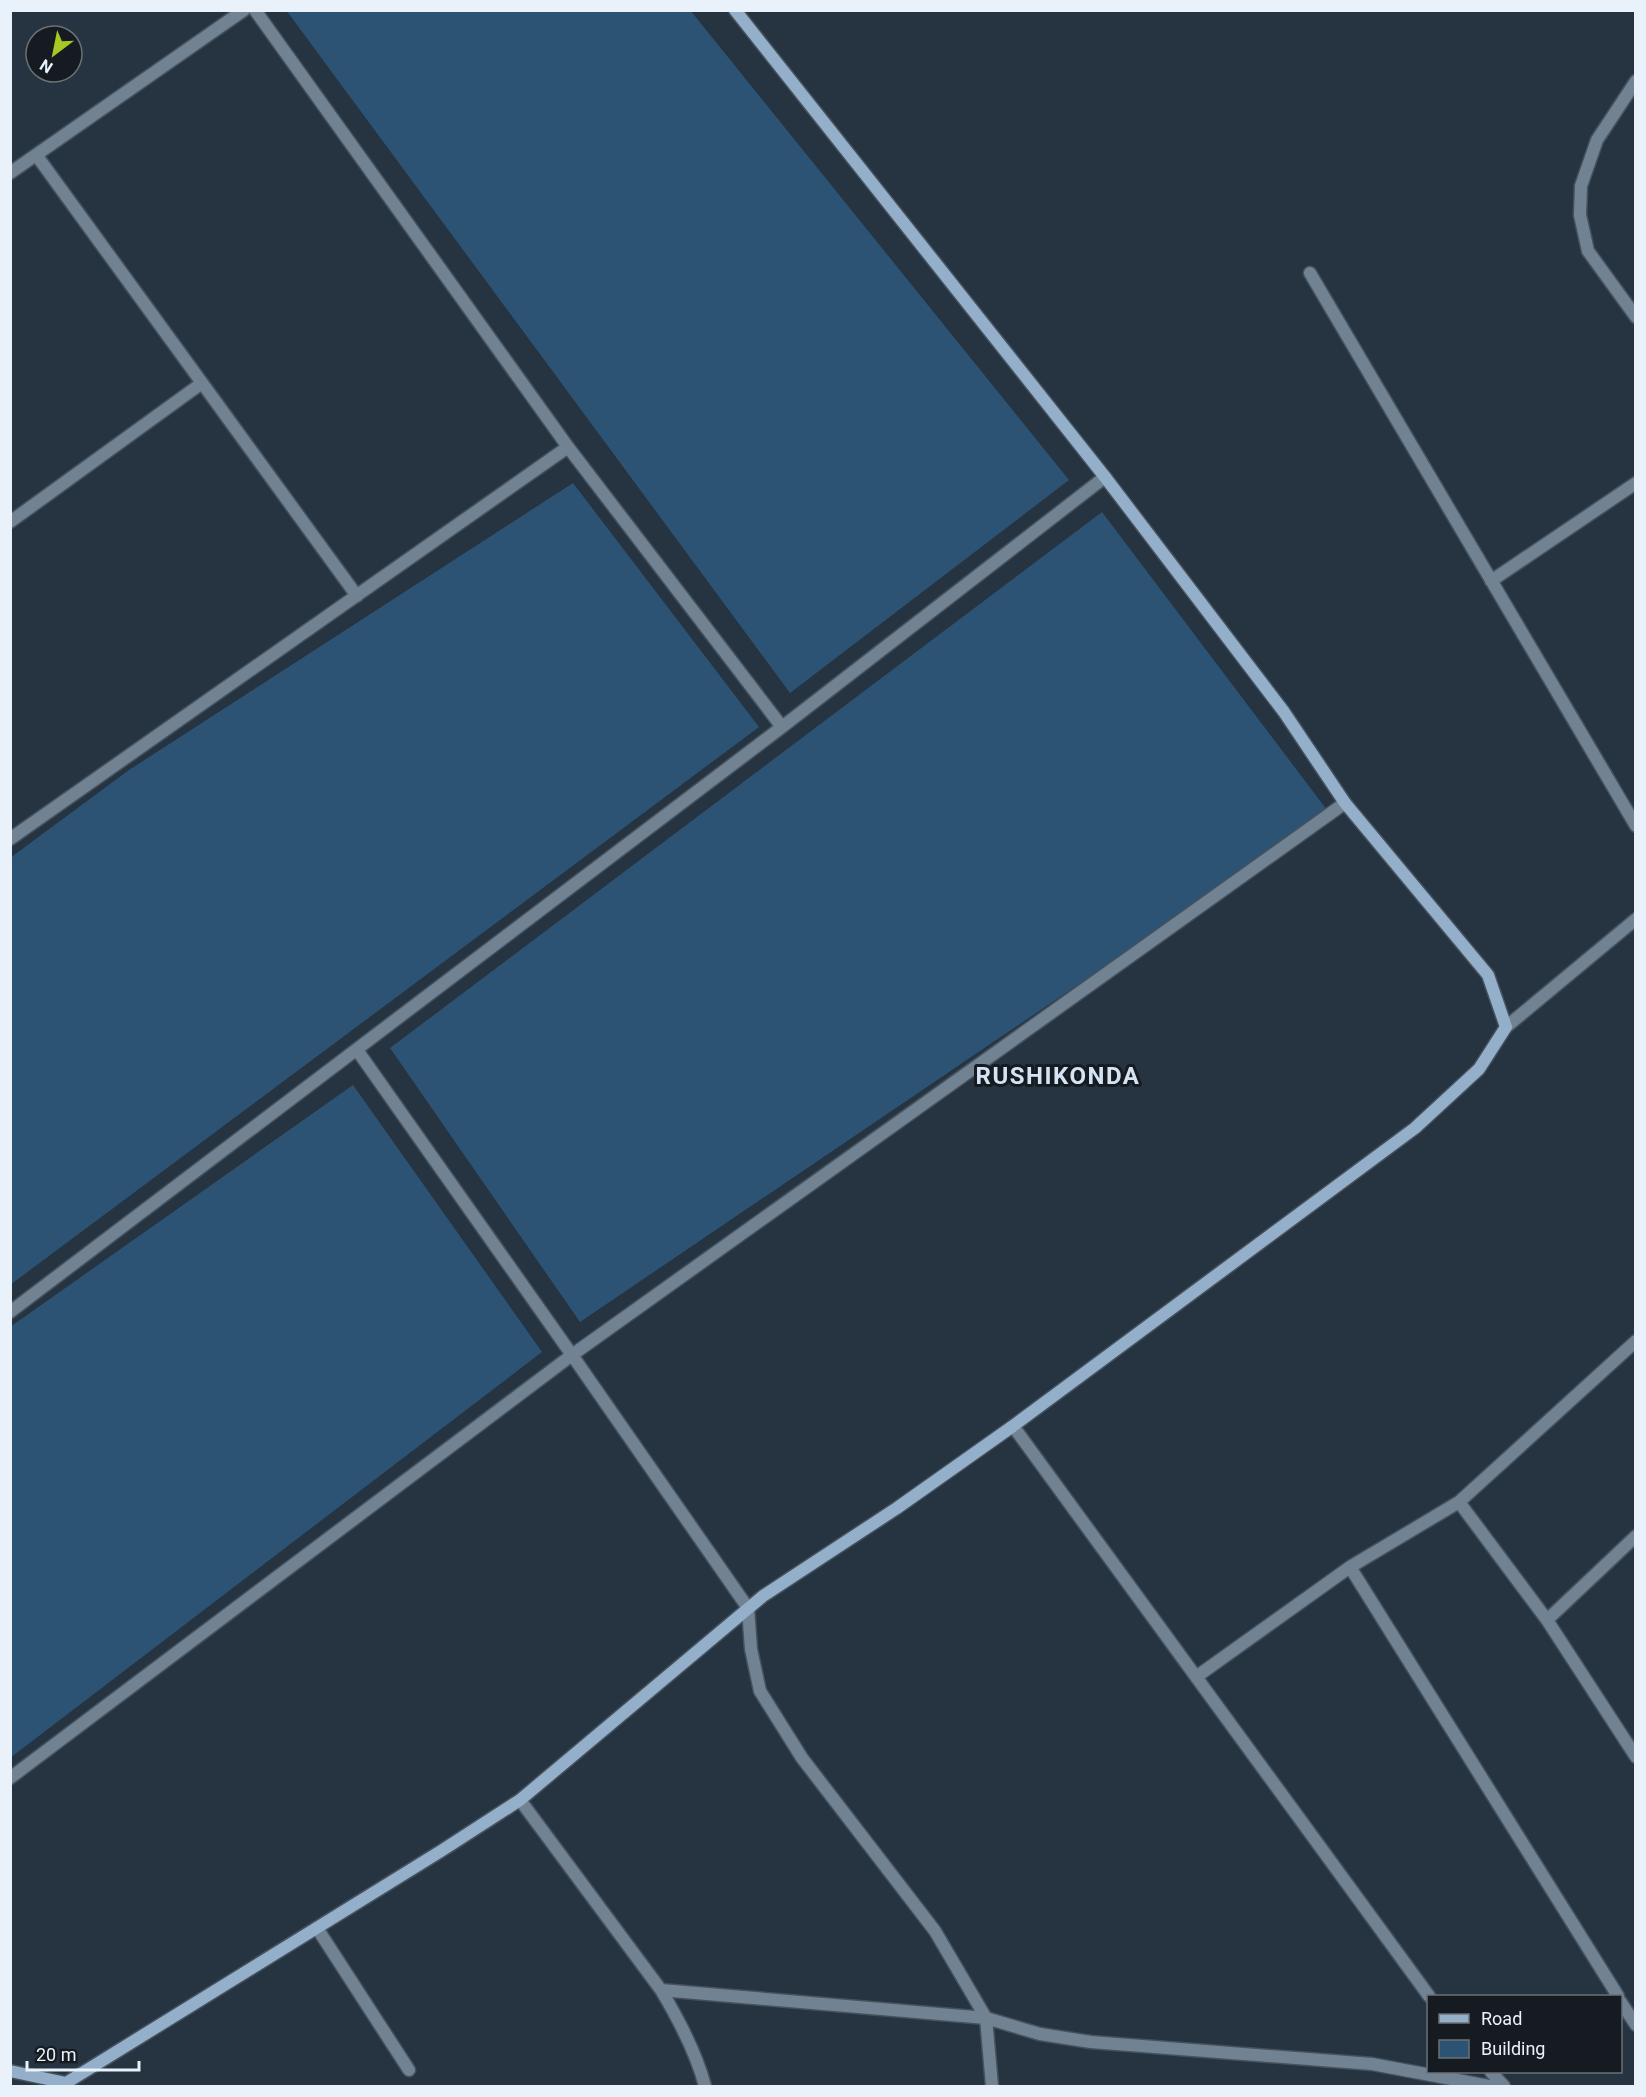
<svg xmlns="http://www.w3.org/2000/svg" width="1646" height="2097" viewBox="0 0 1646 2097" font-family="Roboto,sans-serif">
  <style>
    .building { fill: #2d5374 }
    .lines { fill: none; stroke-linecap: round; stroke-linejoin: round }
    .street-casing { stroke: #45525e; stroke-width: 15 }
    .secondary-casing { stroke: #45525e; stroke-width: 15 }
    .street { stroke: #718292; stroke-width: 12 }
    .secondary { stroke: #94afc9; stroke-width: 12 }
    .labels { text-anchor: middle; stroke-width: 6; stroke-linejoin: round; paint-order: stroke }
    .district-label { font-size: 24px; font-weight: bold; letter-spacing: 1.5px; fill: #d4e4f4; stroke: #151b20 }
  </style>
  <rect width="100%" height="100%" fill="#263340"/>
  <path class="building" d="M286 10H690L1069 480 790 693Z
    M573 483 759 727 10 1285V858L129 770Z
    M1102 512 1330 814 580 1322 390 1048Z
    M353 1085 542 1352 10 1758V1327Z"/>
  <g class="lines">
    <defs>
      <path id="street" d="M255 10 568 447 782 727
        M1636 81 1597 140 1581 186 1580 215 1588 251 1636 317
        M37 156 357 596
        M10 173 244 10
        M1310 273 1636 826
        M10 522 202 383
        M1491 581 1636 483
        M10 839 568 447
        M1506 1027 1636 919
        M10 1312 782 727 1105 477
        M1013 1426 1429 1996
        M1459 1502 1547 1620 1636 1757
        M1350 1567 1618 1996
        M1547 1620 1636 1536
        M1196 1677 1350 1567 1459 1502 1636 1341
        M10 1778 572 1355 357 1050
        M520 1800 661 1990C679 2020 696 2052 705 2086
        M317 1928 409 2070
        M661 1990 986 2018 1040 2034 1091 2042 1372 2064 1489 2086
        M1620 2001 1636 2025
        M1491 2072 1504 2086
        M992 2086 986 2018 935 1931 802 1758 760 1691 751 1649 748 1608 572 1355 1345 803"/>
      <path id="secondary" d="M10 2071 66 2083 441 1851 520 1800 763 1596 897 1508 1013 1426 1415 1128 1479 1069 1506 1027 1488 975 1345 803 1284 712 1105 477 735 10"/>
    </defs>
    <use href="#street" class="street-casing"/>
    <use href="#secondary" class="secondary-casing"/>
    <use href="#street" class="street"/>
    <use href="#secondary" class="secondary"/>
  </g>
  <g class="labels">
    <g class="district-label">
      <text x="1058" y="1084">RUSHIKONDA</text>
    </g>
  </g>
  <rect width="1646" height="2097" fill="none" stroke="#e9f2fa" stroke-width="24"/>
  <rect x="1427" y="1995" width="195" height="78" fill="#151b20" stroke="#6a7177" stroke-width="1.5"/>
  <rect x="1439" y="2014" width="30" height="9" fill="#94afc9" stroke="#6a7177" stroke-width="1.5"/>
  <text x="1481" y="2025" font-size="18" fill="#e9f2fa">Road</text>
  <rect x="1439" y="2040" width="30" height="18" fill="#2d5374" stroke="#6a7177" stroke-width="1.5"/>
  <text x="1481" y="2055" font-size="18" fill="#e9f2fa">Building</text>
  <g transform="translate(54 54) rotate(212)"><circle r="28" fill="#151b20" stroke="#6a7177" stroke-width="1.5"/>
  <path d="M0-4.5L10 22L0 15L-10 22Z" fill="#a5c823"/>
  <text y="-9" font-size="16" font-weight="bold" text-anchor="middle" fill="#e9f2fa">N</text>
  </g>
  <path d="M27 2061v9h112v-9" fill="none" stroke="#e9f2fa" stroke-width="3"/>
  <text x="36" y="2061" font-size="18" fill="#e9f2fa" stroke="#151b20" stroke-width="4.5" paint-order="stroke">20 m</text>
</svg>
